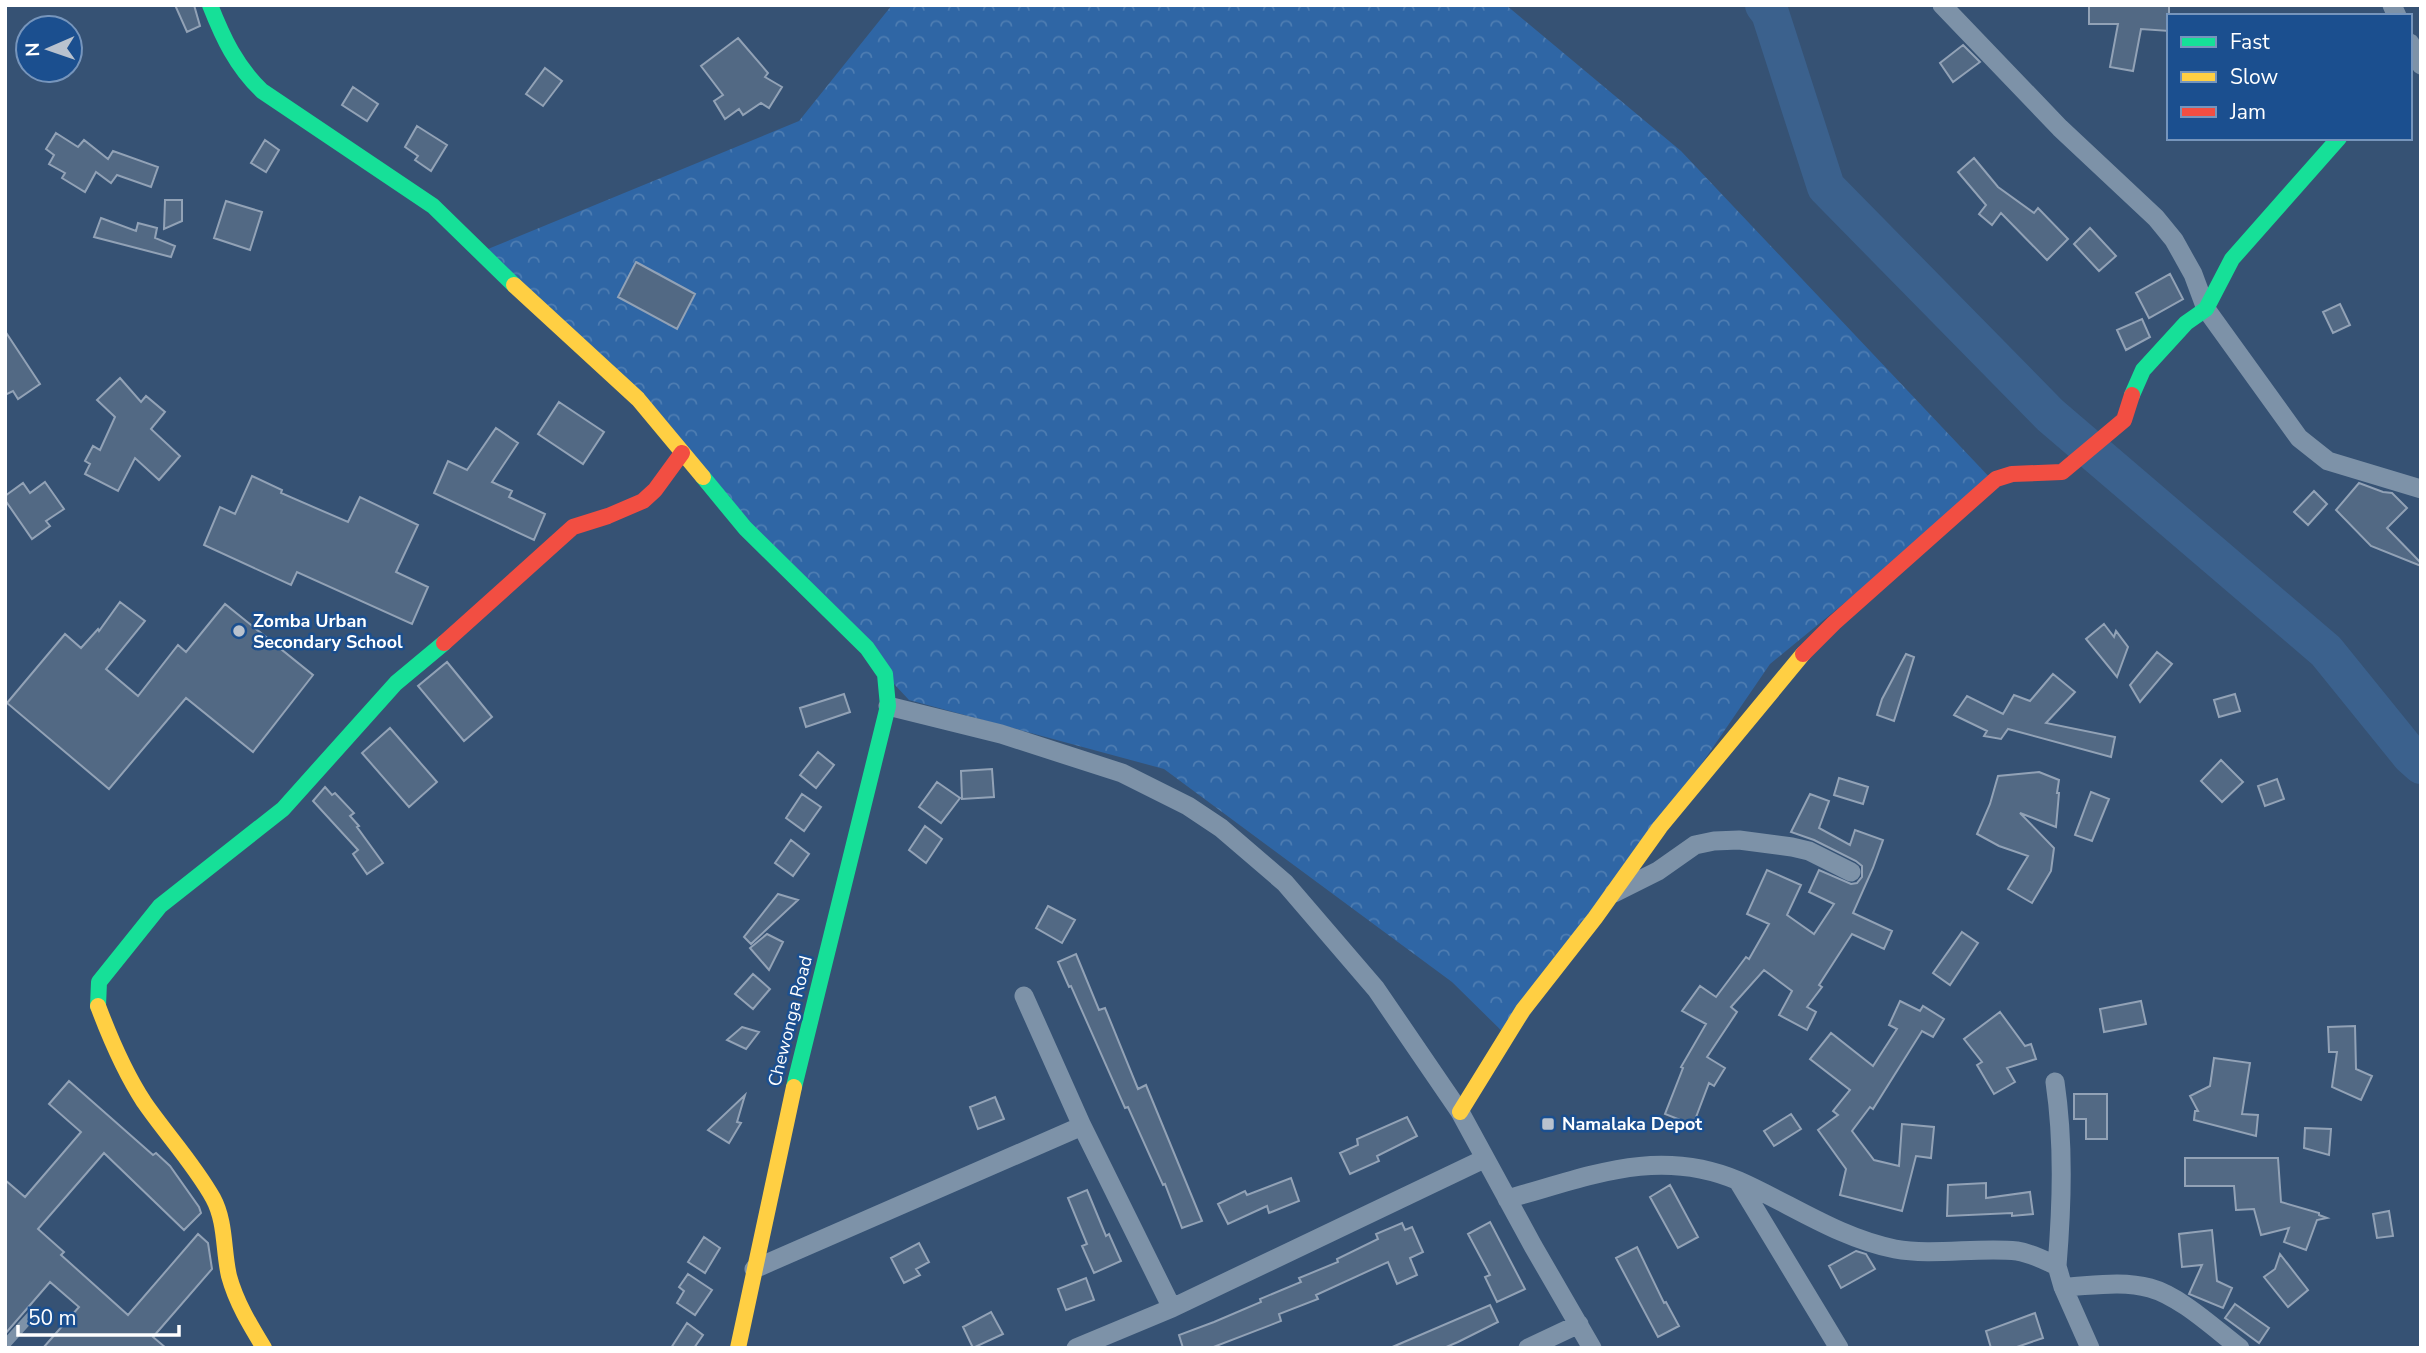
<svg xmlns="http://www.w3.org/2000/svg" width="2426" height="1353" viewBox="0 0 2426 1353" font-family="'Nunito Sans',sans-serif">
  <style>
    .forest { fill: url(#forest-crowns) }
    .lines { fill: none; stroke-linecap: round; stroke-linejoin: round }
    .river { stroke: #3b618d; stroke-width: 38 }
    .building { fill: #526984; stroke: #92a2b6; stroke-width: 2 }
    .lane { stroke: #7d92a8; stroke-width: 10 }
    .street { stroke: #7d92a8; stroke-width: 19 }
    .fast { stroke: #16e098; stroke-width: 16 }
    .slow { stroke: #ffcf43; stroke-width: 16 }
    .jam { stroke: #f24e42; stroke-width: 16 }
    .poi-dot { fill: #b9c2ce; stroke: #1b4f8f; stroke-width: 2.5 }
    .labels { text-anchor: middle; stroke-width: 5; stroke-linejoin: round; paint-order: stroke }
    .poi-label { font-size: 18px; font-weight: bold; fill: #fff; stroke: #1b4f8f; text-anchor: start }
    .street-label { font-size: 18px; fill: #fff; stroke: #1b4f8f }
  </style>
  <defs>
    <pattern id="forest-crowns" width="20" height="18" patternUnits="userSpaceOnUse" patternTransform="scale(1.75)"><rect width="20" height="18" fill="#2f66a5"/><path d="M2 6a3 3 0 1 1 6 0M12 15a3 3 0 1 1 6 0" fill="none" stroke="#4e7db2"/></pattern>
  </defs>
  <rect width="100%" height="100%" fill="#365274"/>
  <path class="forest" d="M892 5H1506L1681 151 1993 481 1770 664 1512 1041 1452 982 1164 769 909 700 488 249 799 121Z"/>
  <g class="lines">
    <path class="river" d="M1764 5 1770 13 1826 187 2050 415 2326 651 2411 756 2421 765"/>
  </g>
  <path class="building" d="M175 5H194L200 26 187 32Z
    M2089 5H2169V31L2141 29 2133 71 2110 67 2118 24H2089Z
    M738 38 768 73 765 77 782 87 769 108 761 103 743 115 739 109 725 119 714 101 723 95 701 66Z
    M1963 45 1980 62 1953 82 1940 63Z
    M545 68 562 81 543 106 526 94Z
    M353 87 378 104 367 121 342 105Z
    M417 126 447 145 431 171 415 160 418 156 405 147Z
    M56 133 78 147 84 140 108 159 113 151 158 167 151 187 117 175 111 183 96 172 85 192 62 178 65 173 49 164 54 155 46 149Z
    M265 140 279 150 266 172 251 163Z
    M1974 158 1998 187 2034 213 2038 208 2068 239 2047 260 2001 213 1992 225 1979 214 1986 205 1958 172Z
    M165 200H182V221L164 229Z
    M226 201 262 212 250 250 214 238Z
    M101 218 136 231 138 223 157 228 155 238 175 246 171 257 94 237Z
    M2090 228 2116 256 2099 271 2074 244Z
    M636 262 695 294 677 329 618 297Z
    M2170 274 2183 299 2149 318 2136 293Z
    M2340 304 2350 325 2333 333 2323 312Z
    M2142 319 2150 337 2126 350 2117 330Z
    M5 331 40 384 18 399 13 391 5 395Z
    M120 378 141 402 146 396 165 412 151 429 180 456 159 480 135 458 118 491 85 474 90 464 85 461 93 446 100 450 115 417 97 400Z
    M559 402 604 432 583 464 538 434Z
    M496 428 518 443 492 482 512 491 509 497 545 514 534 540 434 493 448 461 467 470Z
    M252 476 282 490 281 493 348 522 360 497 418 525 396 572 428 587 412 624 297 572 291 585 204 545 220 507 235 514Z
    M45 482 64 509 46 521 50 526 32 539 5 500V496L23 483 30 493Z
    M2359 483 2383 492 2392 493 2407 508 2387 528 2421 563V566L2371 546 2336 510Z
    M2314 491 2327 504 2308 525 2294 512Z
    M120 602 145 621 106 669 138 696 178 645 186 652 225 604 313 675 253 752 186 698 109 789 7 703 65 634 81 648 98 629 99 631Z
    M2104 624 2114 637 2116 631 2128 647 2117 677 2086 639Z
    M2157 652 2172 664 2140 702 2130 685Z
    M1906 654 1914 657 1894 721 1877 715 1882 699Z
    M447 662 492 717 464 741 418 686Z
    M2053 674 2075 692 2046 723 2115 737 2111 757 2008 729 2001 739 1984 736 1987 731 1954 715 1967 696 2003 714 2014 695 2030 701Z
    M844 694 850 712 806 727 800 708Z
    M2235 694 2240 711 2219 717 2214 700Z
    M390 728 437 782 409 807 362 753Z
    M818 752 834 765 816 788 800 775Z
    M2221 760 2243 782 2222 802 2201 781Z
    M992 769 994 797 962 799 961 771Z
    M2039 772 2059 780 2057 793H2059L2056 827 2020 813 2054 848 2051 871 2032 903 2008 889 2028 856 1999 846 1977 834 1990 804 1998 776Z
    M1839 778 1868 787 1863 804 1834 795Z
    M2277 779 2284 799 2265 806 2258 786Z
    M937 782 960 798 941 823 919 807Z
    M325 787 332 795 335 793 354 813 350 816 359 826 357 827 383 863 367 874 353 854 358 850 313 801Z
    M2091 792 2109 799 2092 841 2075 835Z
    M802 794 821 807 804 831 786 818Z
    M1810 794 1829 801 1819 828 1850 845 1855 830 1883 840 1873 868 1853 913 1892 931 1884 949 1852 934 1819 985 1822 987 1807 1007 1816 1012 1807 1030 1779 1015 1792 991 1764 970 1731 1007 1737 1012 1707 1057 1725 1068 1714 1086 1709 1083 1693 1125 1665 1114 1683 1068 1681 1067 1706 1024 1682 1011 1700 986 1716 997 1746 957 1749 959 1769 924 1747 914 1767 870 1801 885 1787 915 1814 934 1834 904 1809 892 1819 870 1851 884 1857 883 1862 877V866L1856 861 1814 840 1791 832Z
    M925 826 942 839 926 863 909 850Z
    M791 840 809 854 793 876 775 863Z
    M778 894 798 900 751 944 744 937Z
    M1048 906 1075 920 1062 943 1036 928Z
    M1962 932 1978 943 1950 985 1933 973Z
    M767 934 783 942 769 970 750 948Z
    M1076 954 1099 1010 1105 1008 1138 1089 1146 1085 1202 1221 1182 1228 1165 1184 1163 1185 1128 1107 1125 1108 1071 986 1069 987 1058 962Z
    M753 974 770 989 753 1009 735 994Z
    M1900 1001 1920 1011 1923 1006 1944 1019 1933 1037 1922 1031 1873 1109 1870 1107 1852 1131 1874 1160 1899 1166 1902 1124 1934 1127 1931 1158 1916 1156 1902 1211 1840 1195 1846 1169 1818 1130 1838 1115 1833 1111 1850 1090 1810 1059 1831 1033 1873 1066 1897 1029 1889 1025Z
    M2141 1001 2146 1024 2104 1032 2100 1009Z
    M2000 1012 2025 1046 2031 1044 2036 1059 2007 1068 2015 1082 1994 1094 1977 1065 1982 1062 1964 1039Z
    M2355 1026 2356 1069 2372 1076 2361 1100 2332 1087 2337 1052H2329L2328 1027Z
    M742 1027 759 1032 746 1049 727 1040Z
    M2214 1058 2250 1063 2242 1114 2258 1115 2256 1136 2194 1120 2195 1111H2198L2190 1096 2210 1086Z
    M69 1081 153 1155 156 1153 170 1166 199 1207 201 1213 184 1230 104 1153 38 1229 64 1252 61 1255 128 1315 198 1234 208 1243 212 1269 153 1337 166 1348H43L79 1307 50 1282 5 1334V1180L25 1197 81 1132 49 1104Z
    M2074 1094H2107V1139H2086V1119H2074Z
    M745 1095 737 1122 741 1123 729 1143 708 1130Z
    M995 1097 1004 1119 978 1129 970 1107Z
    M1791 1114 1801 1129 1774 1146 1764 1131Z
    M1407 1117 1417 1136 1377 1156 1379 1161 1350 1174 1340 1153 1358 1145 1357 1139Z
    M2305 1128 2331 1129 2329 1155 2304 1148Z
    M2185 1158H2278L2281 1202 2319 1213V1215L2327 1218 2317 1220 2306 1250 2284 1242 2289 1228 2261 1235 2254 1209 2236 1210 2234 1186H2185Z
    M1291 1178 1299 1201 1269 1213 1267 1206 1228 1224 1218 1204 1245 1191 1247 1195Z
    M1986 1183V1198L2030 1192 2033 1214 2012 1216V1213L1947 1216 1948 1185Z
    M1670 1185 1698 1237 1678 1248 1650 1197Z
    M1087 1190 1106 1236 1109 1234 1121 1261 1094 1273 1082 1246 1087 1244 1068 1198Z
    M2389 1211 2393 1236 2377 1238 2373 1214Z
    M1490 1222 1525 1289 1497 1302 1485 1277 1490 1275 1468 1234Z
    M1402 1223 1405 1230 1412 1227 1423 1252 1410 1258 1417 1275 1397 1284 1388 1262 1316 1295 1318 1299 1279 1314 1281 1321 1211 1348H1183L1179 1335 1214 1322 1261 1302 1260 1299 1301 1282 1299 1278 1338 1262 1337 1259 1378 1239 1376 1234Z
    M2212 1230 2217 1281 2232 1288 2223 1308 2189 1294 2202 1265 2182 1267 2179 1234Z
    M704 1237 720 1248 705 1273 688 1262Z
    M919 1243 929 1262 916 1269 920 1275 904 1283 891 1258Z
    M1637 1247 1664 1303 1666 1302 1679 1326 1658 1337 1616 1258Z
    M1856 1251 1866 1254 1875 1269 1841 1288 1829 1266Z
    M2280 1254 2308 1290 2288 1307 2264 1277 2275 1269Z
    M688 1274 712 1290 695 1315 677 1303 684 1291 679 1287Z
    M1086 1278 1094 1300 1066 1310 1058 1289Z
    M2235 1304 2269 1328 2259 1343 2225 1318Z
    M1490 1305 1498 1322 1458 1342 1444 1348H1390Z
    M991 1312 1003 1334 973 1348 963 1327Z
    M2035 1313 2043 1338 2014 1348H1991L1986 1331Z
    M687 1323 703 1335 694 1348H671Z"/>
  <g class="lines">
    <path class="lane" d="M5 1345 32 1315"/>
    <path class="street" d="M1942 5 2060 128 2156 218 2174 240 2193 274 2206 309 2299 438 2328 461 2421 489
      M2392 5 2397 16
      M2410 43 2421 65
      M888 706 1001 734 1122 773 1188 806 1221 828 1285 883 1376 989 1460 1112 1533 1246 1592 1348
      M1614 893 1658 871 1695 845 1714 841 1739 840 1792 847 1809 851 1851 872
      M1024 996 1082 1126 1172 1308
      M2055 1082C2064 1143 2062 1204 2057 1266
      M1738 1181 1839 1348
      M1507 1199C1588 1177 1657 1146 1739 1181 1791 1204 1839 1238 1895 1249 1932 1256 1978 1247 2017 1251 2031 1253 2044 1260 2057 1266L2063 1287 2090 1348
      M754 1269 1082 1126
      M2063 1287C2090 1286 2122 1280 2150 1288 2180 1296 2215 1329 2240 1348
      M1076 1348 1172 1308 1484 1159
      M1528 1348 1579 1324"/>
    <path class="fast" d="M210 5C223 38 236 66 262 91L433 206 514 285
      M2132 395 2143 370 2186 323 2206 309 2232 259 2339 138
      M703 477 745 528 867 648 885 674 888 706 794 1087
      M98 1006 99 982 160 906 283 809 396 683 444 643"/>
    <path class="slow" d="M514 285 638 399 703 477
      M98 1006C110 1038 125 1073 144 1102 166 1134 194 1164 213 1198 226 1222 223 1250 229 1276 236 1302 250 1325 264 1348
      M1460 1112 1523 1010 1595 918 1660 827 1803 654
      M738 1348 794 1087"/>
    <path class="jam" d="M444 643 573 527 608 516 643 501 655 490 682 453
      M1803 654 1834 623 1996 479 2012 474 2062 472 2124 420 2132 395"/>
  </g>
  <g class="poi-dot">
    <circle cx="239" cy="631" r="7"/>
    <rect x="1541" y="1117" width="14" height="14" rx="3.5"/>
  </g>
  <g class="labels">
    <g class="poi-label">
      <text x="253" y="627">Zomba Urban<tspan x="253" dy="21">Secondary School</tspan></text>
      <text x="1562" y="1130">Namalaka Depot</text>
    </g>
    <g class="street-label">
      <text transform="translate(790 1021) rotate(-76)" y="6">Chewonga Road</text>
    </g>
  </g>
  <rect width="2426" height="1353" fill="none" stroke="#ffffff" stroke-width="14"/>
  <rect x="2167" y="14" width="245" height="126" fill="#1b4f8f" stroke="#7695bc" stroke-width="2"/>
  <rect x="2181" y="37" width="35" height="10" fill="#16e098" stroke="#7695bc" stroke-width="2"/>
  <text x="2230" y="49" font-size="21" fill="#ffffff">Fast</text>
  <rect x="2181" y="72" width="35" height="10" fill="#ffcf43" stroke="#7695bc" stroke-width="2"/>
  <text x="2230" y="84" font-size="21" fill="#ffffff">Slow</text>
  <rect x="2181" y="107" width="35" height="10" fill="#f24e42" stroke="#7695bc" stroke-width="2"/>
  <text x="2230" y="119" font-size="21" fill="#ffffff">Jam</text>
  <g transform="translate(49 49) rotate(268)"><circle r="33" fill="#1b4f8f" stroke="#7695bc" stroke-width="2"/>
  <path d="M0-5L12 26L0 18L-12 26Z" fill="#b9c2ce"/>
  <text y="-10" font-size="19" font-weight="bold" text-anchor="middle" fill="#ffffff">N</text>
  </g>
  <path d="M18 1325v10h161v-10" fill="none" stroke="#ffffff" stroke-width="3.5"/>
  <text x="28" y="1325" font-size="21" fill="#ffffff" stroke="#1b4f8f" stroke-width="5" paint-order="stroke">50 m</text>
</svg>
